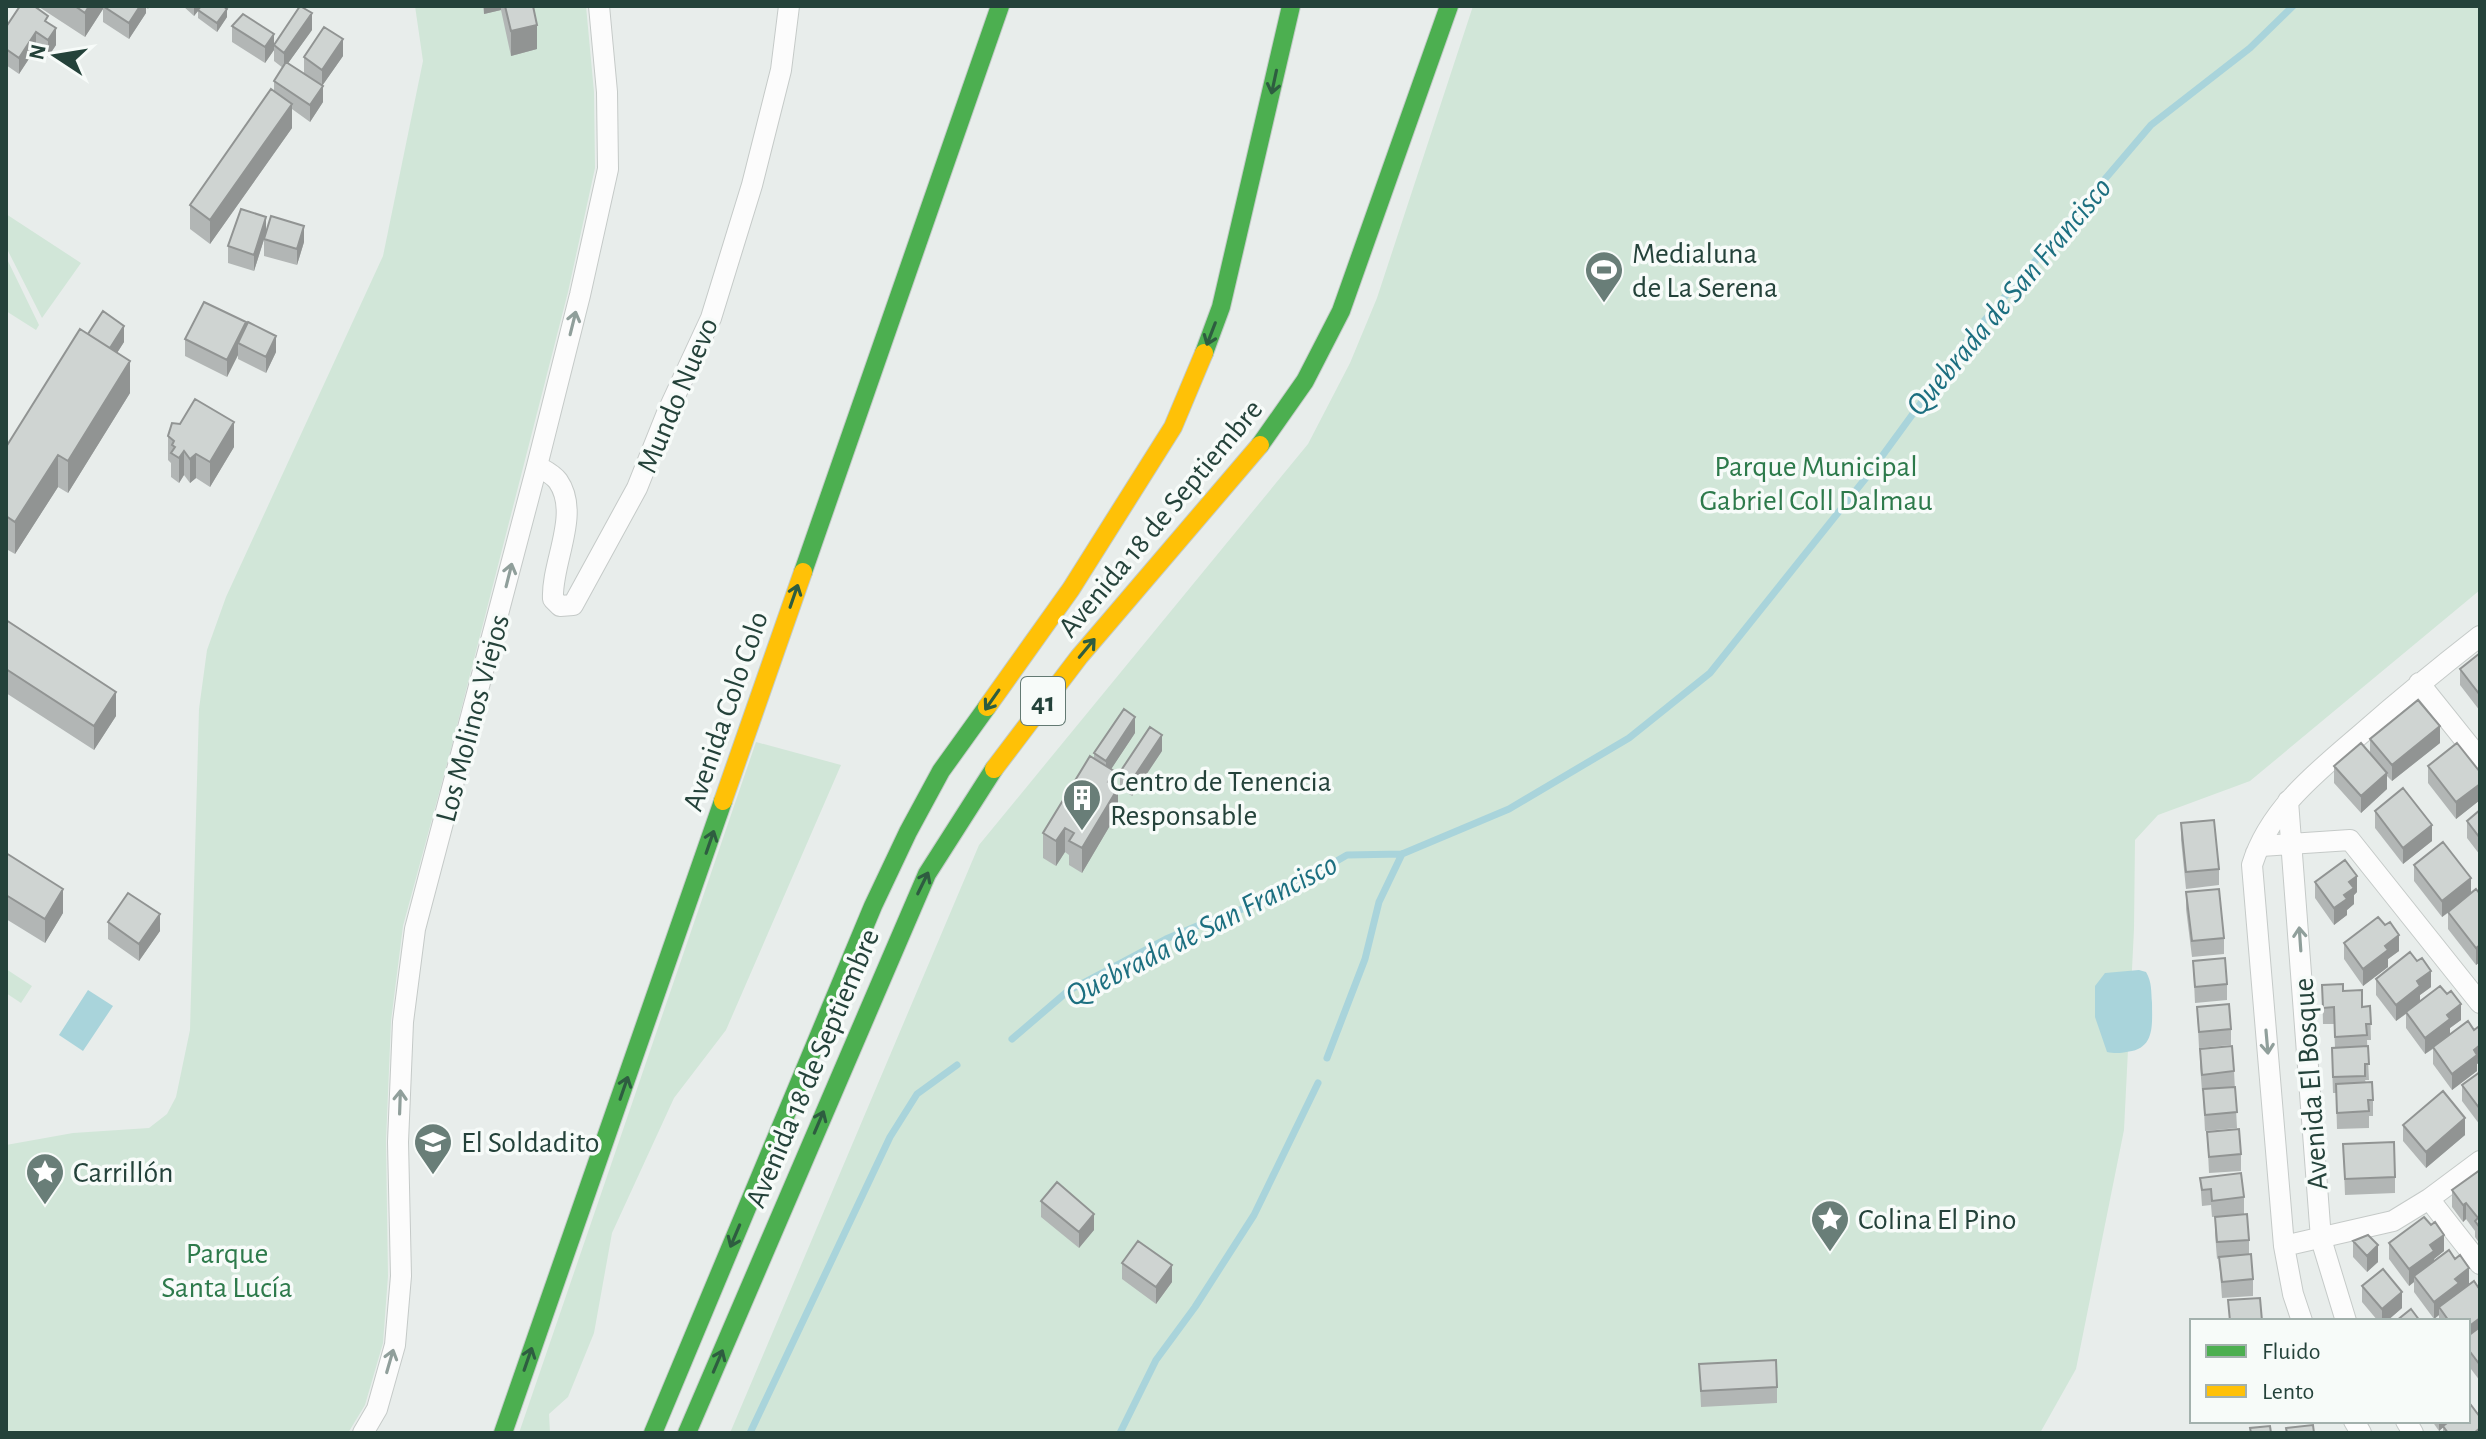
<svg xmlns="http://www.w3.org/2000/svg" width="2486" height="1439" viewBox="0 0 2486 1439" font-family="'Alegreya Sans',sans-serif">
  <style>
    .green { fill: #d1e6d8 }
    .water { fill: #a9d4db }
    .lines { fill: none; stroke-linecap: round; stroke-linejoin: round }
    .stream { stroke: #a9d4db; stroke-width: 7 }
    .street-casing { stroke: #c5cac8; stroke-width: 22 }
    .fast-casing { stroke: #c3cbc8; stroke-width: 20 }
    .slow-casing { stroke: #c3cbc8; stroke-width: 20 }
    .street { stroke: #fcfcfc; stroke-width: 20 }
    .fast { stroke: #4caf50; stroke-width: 18 }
    .slow { stroke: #ffc107; stroke-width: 18 }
    .wall { fill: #b2b6b5 }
    .shaded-wall { fill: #919493 }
    .building { fill: #cfd4d2; stroke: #919493; stroke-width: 2 }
    .oneway { stroke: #2e5d40 }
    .oneway2 { stroke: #909f9b }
    .labels { text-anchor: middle; stroke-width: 7; stroke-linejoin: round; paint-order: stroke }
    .shield { fill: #f7fbf9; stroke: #637a73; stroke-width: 2 }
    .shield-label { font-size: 28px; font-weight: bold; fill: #24423a }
    .poi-label { font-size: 30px; fill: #24423a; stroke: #f7fbf9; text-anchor: start }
    .street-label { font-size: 30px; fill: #24423a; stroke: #f7fbf9 }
    .park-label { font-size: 30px; fill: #2d7a4b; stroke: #f7fbf9 }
    .water-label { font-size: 32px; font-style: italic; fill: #1c6f80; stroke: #f7fbf9 }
  </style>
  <rect width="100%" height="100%" fill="#e8edeb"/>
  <path class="green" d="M415 6H586L594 92 595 168 568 292 451 749 403 926 391 1021 386 1141 388 1276 383 1343 365 1405 348 1433H6V1145L73 1133 149 1128 167 1114 176 1097 190 1030 199 709 207 650 226 597 383 256 423 61Z
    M1473 6H2480V590L2250 781 2158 815 2135 840 2134 929 2124 1130 2076 1369 2040 1433H730L979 845 1308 444 1350 363 1377 298Z
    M6 214 81 263 42 318 6 247Z
    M6 257 39 325 36 330 6 311Z
    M756 742 841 765 726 1030 674 1098 612 1233 594 1333 568 1397 549 1414 550 1433H519Z
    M6 969 32 986 21 1003 6 993Z"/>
  <path class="water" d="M2139 970 2146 972C2152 982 2151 991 2152 1003 2152 1023 2155 1046 2132 1051 2122 1053 2116 1054 2107 1052L2095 1017V986L2105 973Z
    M88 990 113 1006 83 1051 59 1035Z"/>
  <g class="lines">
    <path class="stream" d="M1012 1039 1068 991 1166 939 1209 921 1273 898 1347 855 1402 854 1509 809 1629 738 1710 673 1869 474 1961 348 2151 125 2250 48 2293 6
      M1327 1058 1365 959 1379 902 1402 854
      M750 1433 890 1137 917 1094 957 1065
      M1120 1433 1156 1360 1195 1307 1254 1215 1318 1083"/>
    <defs>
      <path id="street" d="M537 466C544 470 553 474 558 481 581 514 551 563 553 599L560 606 573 605 637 488 667 413 711 318 752 185 781 70 789 6
        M2419 683 2480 759
        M2288 801 2321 1239 2346 1321
        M2256 853 2261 846 2350 840 2480 1003
        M2429 1199 2480 1264
        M2284 1246 2393 1221 2429 1199 2480 1161
        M2302 1321 2293 1294 2284 1246 2252 865C2269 809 2318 771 2361 734 2400 700 2439 668 2480 636
        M2354 1421 2361 1433
        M2406 1421 2413 1433
        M363 1433 377 1409 395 1345 401 1276 398 1142 403 1022 415 929 537 466 580 295 608 169 607 92 599 6"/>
      <path id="fast" d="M1204 353 1221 307 1291 6
        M1260 445 1305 381 1341 311 1449 6
        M803 572 1000 6
        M503 1433 723 801
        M653 1433 873 906 908 832 941 771 987 707
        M687 1433 927 874 994 769"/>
      <path id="slow" d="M987 707 1071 589 1173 427 1204 353
        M994 769 1079 657 1260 445
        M723 801 803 572"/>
    </defs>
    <use href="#street" class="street-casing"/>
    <use href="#fast" class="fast-casing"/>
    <use href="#slow" class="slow-casing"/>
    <use href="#street" class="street"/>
    <use href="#fast" class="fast"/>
    <use href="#slow" class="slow"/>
  </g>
  <path class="wall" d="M39 6H150L148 9 146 7V13L129 39 103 22V9L85 37 39 7Z
    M183 6H223L227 17 217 32 198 18V11L194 16Z
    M483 6H533L537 49 511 56 501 10 484 14Z
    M48 23 56 45 48 57 36 48 19 74 6 65V27Z
    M232 26 274 45 312 30 288 63 304 73V57L343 56 322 86 323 102 310 122 292 109V128L210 244 190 229V205L274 91V81L283 68 274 61V50L265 63 232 42Z
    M266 233 254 271 228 263V246Z
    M264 239 304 242 297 265 264 256Z
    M246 326 276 352 266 373 238 359V355L227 377 185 356V339Z
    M88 334 124 342 117 353 130 393 68 493 58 487 15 554 8 550V573L6 576V591V447Z
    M168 436 234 447 210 487 196 478 190 483 184 475 179 483 171 477V463L168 460Z
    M6 620 116 716 94 750 6 693Z
    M2480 653V711L2460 685V669Z
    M1135 733 1111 769 1118 812 1082 873 1069 865V855L1065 852 1056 866 1043 858V833L1094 758V753Z
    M2370 739 2440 743 2392 781 2387 776V789L2361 813 2334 783V766L2370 753Z
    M1162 751 1132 796 1120 788V772Z
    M2428 766 2480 772V800L2456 819 2428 783Z
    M2480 810V855L2467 838V821Z
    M2375 811 2432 841 2403 864 2375 828Z
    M2181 823 2219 869V885L2186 889 2181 840Z
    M6 853 63 913 45 943 6 919Z
    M2414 865 2471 893 2480 894V962L2476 965 2448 929V913L2442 917 2414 881Z
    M2315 882 2357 892 2354 895V904L2347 910V915L2334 925 2315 898Z
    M2186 892 2224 938V954L2192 957 2186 909Z
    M108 922 160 931 139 961 108 939Z
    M2344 943 2399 951 2388 959V967L2363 986 2344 959Z
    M2193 961 2227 984V1000L2195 1003Z
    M2376 979 2431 987 2420 995V1001L2461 1020 2450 1028V1034L2480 1029V1062L2477 1064V1071L2452 1090 2433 1064V1049L2425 1054 2406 1028V1014L2396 1021 2376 995Z
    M2322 985 2343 991 2362 1007 2370 1006 2371 1040H2367L2369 1080H2365L2373 1100V1116H2369V1128L2337 1129 2336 1093H2333L2332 1064 2335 1048 2334 1024H2323Z
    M2197 1007 2231 1029V1045L2199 1048Z
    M2200 1049 2234 1071 2237 1128 2205 1131 2203 1091H2202L2200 1065Z
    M2480 1072V1125L2462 1101V1085Z
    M2403 1125 2465 1135 2426 1168 2403 1141Z
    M2207 1132 2241 1154V1171L2209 1173Z
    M2343 1144 2395 1177V1193L2345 1195Z
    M2480 1170V1244L2475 1237V1231L2466 1219 2463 1222 2452 1207V1190Z
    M2200 1178 2244 1197V1214L2212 1217 2211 1205 2202 1206Z
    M1041 1201 1094 1230 1079 1248 1041 1217Z
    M2215 1217 2249 1240V1254L2253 1279V1296L2222 1298 2219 1258 2217 1259 2215 1233Z
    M2353 1241 2378 1262 2367 1272 2353 1257Z
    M2389 1243 2444 1251 2434 1259V1261L2480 1290V1381L2468 1365V1321H2439V1315L2434 1319 2414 1292V1282L2409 1286 2389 1259Z
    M1122 1263 1172 1282 1156 1304 1122 1279Z
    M2362 1286 2402 1308 2387 1321H2378L2362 1302Z
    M1699 1364 1777 1387V1403L1701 1407Z
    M2251 1421H2279L2251 1423Z
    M2432 1421H2468L2480 1433H2443V1427L2439 1431Z"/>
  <path class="shaded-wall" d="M89 6H103V9L85 37V13Z
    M140 6H146V13L129 39V23Z
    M194 6H202L194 16Z
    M484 6H501V10L484 14Z
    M227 9V17L217 32V23Z
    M312 13V30L284 69V53Z
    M537 25V49L511 56V31Z
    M56 28V45L48 57V40Z
    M36 32V48L19 74V58Z
    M274 34V50L265 63V47Z
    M343 39V56L322 86V70Z
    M323 86V102L310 122V105Z
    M292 104V128L210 244V220Z
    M266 217V233L254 271V255Z
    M304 226V242L297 265V249Z
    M246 322V339L238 343V355L227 377V360Z
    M124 326V342L103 375V358Z
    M276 336V352L266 373V357Z
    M130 361V393L68 493V461Z
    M234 422V447L210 487V462Z
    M184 451V475L179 483V458Z
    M196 454V478L190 483V459Z
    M58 455V487L15 554V522Z
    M8 542V573L6 576V591V544Z
    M116 692V716L94 750V726Z
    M1135 717V733L1106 777V761Z
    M2440 726V743L2392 781V765Z
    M1162 735V751L1132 796V780Z
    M1114 771V795L1118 788V812L1082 873V848L1108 782Z
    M2387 773V789L2361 813V796Z
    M2480 784V800L2456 819V802Z
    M2432 825V841L2403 864V848Z
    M1065 828V852L1056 866V841Z
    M2357 876V892L2354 895V904L2347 910V915L2334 925V908L2344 895 2349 882Z
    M2471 878V894L2442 917V901Z
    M63 889V913L45 943V919Z
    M160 914V931L139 961V944Z
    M2399 935V951L2388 959V967L2363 986V969L2385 946Z
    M2480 945V962L2476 965V948Z
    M2431 971V987L2420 995V1003L2396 1021V1005L2417 981Z
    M2461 1004V1020L2450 1028V1036L2425 1054V1038L2447 1015Z
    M2480 1045V1062L2477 1064V1071L2452 1090V1074L2474 1050Z
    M2465 1118V1135L2426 1168V1152Z
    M2466 1203V1219L2463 1222V1205Z
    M1094 1214V1230L1079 1248V1232Z
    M2444 1235V1251L2434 1259V1267L2414 1276V1282L2409 1286V1269L2430 1245Z
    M2378 1245V1262L2367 1272V1256Z
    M1172 1265V1282L1156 1304V1287Z
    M2469 1268V1284L2439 1307V1315L2434 1319V1302L2455 1279Z
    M2402 1292V1308L2387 1321H2382V1309Z
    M2480 1310V1334L2468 1343V1327Z
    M2439 1421H2451L2439 1431Z"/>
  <path class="building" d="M20 6H34L48 16 45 21 56 28 48 40 36 32 19 58 6 49V27Z
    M75 6H89L85 13Z
    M103 6H140L129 23Z
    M201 6H223L227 9 217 23 198 10Z
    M300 6 312 13 284 53 274 45Z
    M505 6H533L537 25 511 31Z
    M243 14 274 34 265 47 232 26Z
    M324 27 343 39 322 70 304 57Z
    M286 62 323 86 310 105 274 81Z
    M271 89 292 104 210 220 190 205Z
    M241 209 266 217 254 255 228 246Z
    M271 216 304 226 297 249 264 239Z
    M204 302 246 322 227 360 185 339Z
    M103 311 124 326 110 348 88 334Z
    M248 322 276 336 266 357 238 343Z
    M80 329 130 361 68 461 58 455 15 522 6 516V447Z
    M195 399 234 422 210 462 196 454 190 459 184 451 179 458 171 453 175 447 172 445 174 441 168 436 172 423 180 424Z
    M6 620 116 692 94 726 6 669Z
    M2480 653V695L2460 669Z
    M2418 700 2440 726 2392 765 2370 739Z
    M1124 709 1135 717 1106 761 1094 753Z
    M1150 727 1162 735 1132 780 1120 772Z
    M2361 743 2387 773 2361 796 2334 766Z
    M2457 743 2480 772V784L2456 802 2428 766Z
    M1090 756 1114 771 1108 782 1118 788 1082 848 1069 841 1074 833 1065 828 1056 841 1043 833Z
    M2403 788 2432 825 2403 848 2375 811Z
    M2480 810V838L2467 821Z
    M2214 820 2219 869 2186 872 2181 823Z
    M2443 842 2471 878 2442 901 2414 865Z
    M6 853 63 889 45 919 6 895Z
    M2345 860 2357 876 2349 882 2354 888 2344 895 2347 899 2334 908 2315 882Z
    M2219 889 2224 938 2192 941 2186 892Z
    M2476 889 2480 894V945L2476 948 2448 912Z
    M128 893 160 914 139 944 108 922Z
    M2378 917 2385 925 2390 922 2399 935 2385 946 2388 950 2363 969 2344 943Z
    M2410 952 2417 961 2422 958 2431 971 2417 981 2420 986 2396 1005 2376 979Z
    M2225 958 2227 984 2195 987 2193 961Z
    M2343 984V991L2362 990V1007L2370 1006 2371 1024H2366L2367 1035 2335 1037 2334 1007 2323 1008 2322 985Z
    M2440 986 2447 994 2451 991 2461 1004 2447 1015 2450 1019 2425 1038 2406 1012Z
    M2229 1004 2231 1029 2199 1032 2197 1007Z
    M2468 1021 2474 1030 2478 1027 2480 1029V1045L2474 1050 2477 1055 2452 1074 2433 1047Z
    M2232 1046 2234 1071 2202 1075 2200 1049Z
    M2368 1046 2369 1064H2365V1076L2333 1077 2332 1048Z
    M2480 1072V1109L2462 1085Z
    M2372 1082 2373 1100H2368L2369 1111 2337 1113 2336 1084Z
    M2235 1087 2237 1112 2205 1115 2203 1089Z
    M2443 1091 2465 1118 2426 1152 2403 1125Z
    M2239 1129 2241 1154 2209 1157 2207 1132Z
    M2394 1142 2395 1177 2345 1179 2343 1144Z
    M2480 1170V1228L2475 1221 2478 1218 2466 1203 2463 1205 2452 1190Z
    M2241 1173 2244 1197 2212 1201 2211 1189 2202 1190 2200 1178Z
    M1057 1182 1094 1214 1079 1232 1041 1201Z
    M2247 1214 2249 1240 2217 1242 2215 1217Z
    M2424 1217 2431 1225 2435 1222 2444 1235 2430 1245 2434 1251 2409 1269 2389 1243Z
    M2368 1235 2378 1245 2367 1256 2353 1241Z
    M1138 1241 1172 1265 1156 1287 1122 1263Z
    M2449 1250 2455 1259 2460 1255 2469 1268 2455 1279 2459 1283 2434 1302 2414 1276Z
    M2251 1254 2253 1279 2222 1282 2219 1257Z
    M2383 1269 2402 1292 2382 1309 2362 1286Z
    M2474 1281 2480 1290V1318L2468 1327V1321H2449L2439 1307Z
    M2260 1298 2262 1321H2230L2228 1300Z
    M2411 1309 2420 1321H2396Z
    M2480 1327V1365L2468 1349V1336Z
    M1776 1360 1777 1387 1701 1391 1699 1364Z
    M2471 1405 2480 1417V1428L2474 1433H2448L2443 1426 2450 1421H2468V1407Z
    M2313 1425 2314 1433H2287L2286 1428Z
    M2270 1426 2271 1433H2251L2250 1428Z"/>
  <defs><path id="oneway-shaft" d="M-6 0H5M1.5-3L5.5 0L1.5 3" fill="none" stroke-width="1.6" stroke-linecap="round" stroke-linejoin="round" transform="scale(2)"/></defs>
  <g class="oneway">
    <use href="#oneway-shaft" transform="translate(1274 82) rotate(102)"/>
    <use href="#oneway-shaft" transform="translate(1211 334) rotate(111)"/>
    <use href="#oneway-shaft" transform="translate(794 596) rotate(-71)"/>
    <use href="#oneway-shaft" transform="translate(1087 648) rotate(-50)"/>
    <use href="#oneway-shaft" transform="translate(992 700) rotate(125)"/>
    <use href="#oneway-shaft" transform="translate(710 842) rotate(-71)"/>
    <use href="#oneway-shaft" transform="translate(923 883) rotate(-64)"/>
    <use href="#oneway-shaft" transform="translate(624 1088) rotate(-71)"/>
    <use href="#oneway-shaft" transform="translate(819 1122) rotate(-67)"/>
    <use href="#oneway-shaft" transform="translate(735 1236) rotate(113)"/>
    <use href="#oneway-shaft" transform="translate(528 1359) rotate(-71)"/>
    <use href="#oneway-shaft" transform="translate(718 1361) rotate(-67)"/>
  </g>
  <g class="oneway2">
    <use href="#oneway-shaft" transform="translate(573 323) rotate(-76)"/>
    <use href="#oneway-shaft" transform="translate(509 575) rotate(-76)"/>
    <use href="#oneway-shaft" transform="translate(2300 939) rotate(-94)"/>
    <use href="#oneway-shaft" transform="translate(2267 1042) rotate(85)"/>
    <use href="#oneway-shaft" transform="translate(400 1102) rotate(-88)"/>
    <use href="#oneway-shaft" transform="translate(390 1361) rotate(-74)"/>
  </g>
  <defs>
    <symbol id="stadium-pin" viewBox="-11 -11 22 30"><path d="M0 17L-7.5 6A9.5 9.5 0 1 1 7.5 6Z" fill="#697e78" stroke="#f7fbf9"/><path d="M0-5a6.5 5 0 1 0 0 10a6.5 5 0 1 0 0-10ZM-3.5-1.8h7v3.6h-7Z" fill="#fff"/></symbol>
    <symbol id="building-pin" viewBox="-11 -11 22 30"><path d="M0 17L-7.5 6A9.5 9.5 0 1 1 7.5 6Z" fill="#697e78" stroke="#f7fbf9"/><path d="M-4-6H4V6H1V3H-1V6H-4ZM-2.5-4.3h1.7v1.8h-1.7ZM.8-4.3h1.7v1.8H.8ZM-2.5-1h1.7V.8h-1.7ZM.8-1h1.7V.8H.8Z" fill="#fff"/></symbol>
    <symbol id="school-pin" viewBox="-11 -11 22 30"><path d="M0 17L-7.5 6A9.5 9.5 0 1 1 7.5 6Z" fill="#697e78" stroke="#f7fbf9"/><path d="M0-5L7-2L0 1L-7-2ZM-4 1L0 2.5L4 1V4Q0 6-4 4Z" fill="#fff"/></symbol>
    <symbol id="sight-pin" viewBox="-11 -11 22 30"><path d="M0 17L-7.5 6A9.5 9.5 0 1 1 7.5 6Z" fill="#697e78" stroke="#f7fbf9"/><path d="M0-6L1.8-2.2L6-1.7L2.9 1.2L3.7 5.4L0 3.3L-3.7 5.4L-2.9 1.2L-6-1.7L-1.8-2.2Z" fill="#fff"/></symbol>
  </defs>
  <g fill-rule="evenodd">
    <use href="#stadium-pin" x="1582" y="248" width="44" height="60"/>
    <use href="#building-pin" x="1060" y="776" width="44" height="60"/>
    <use href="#school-pin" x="411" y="1120" width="44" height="60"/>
    <use href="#sight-pin" x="23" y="1150" width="44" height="60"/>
    <use href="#sight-pin" x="1808" y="1197" width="44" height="60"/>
  </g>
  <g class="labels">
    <rect class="shield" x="1021" y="677" width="44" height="48" rx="6"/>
    <g class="shield-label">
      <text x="1043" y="711">41</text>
    </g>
    <g class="poi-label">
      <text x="1632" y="263">Medialuna<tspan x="1632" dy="34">de La Serena</tspan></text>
      <text x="1110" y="791">Centro de Tenencia<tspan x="1110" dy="34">Responsable</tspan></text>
      <text x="461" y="1152">El Soldadito</text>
      <text x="73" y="1182">Carrillón</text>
      <text x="1858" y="1229">Colina El Pino</text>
    </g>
    <g class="street-label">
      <text transform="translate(677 395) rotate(-67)" y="10">Mundo Nuevo</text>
      <text transform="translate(1160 518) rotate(-50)" y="10">Avenida 18 de Septiembre</text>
      <text transform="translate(725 711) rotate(-71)" y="10">Avenida Colo Colo</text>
      <text transform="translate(472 718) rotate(-75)" y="10">Los Molinos Viejos</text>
      <text transform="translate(812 1068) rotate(-67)" y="10">Avenida 18 de Septiembre</text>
      <text transform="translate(2310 1084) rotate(-94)" y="10">Avenida El Bosque</text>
    </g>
    <g class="park-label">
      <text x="1816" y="476">Parque Municipal<tspan x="1816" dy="34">Gabriel Coll Dalmau</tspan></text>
      <text x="227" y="1263">Parque<tspan x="227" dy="34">Santa Lucía</tspan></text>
    </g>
    <g class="water-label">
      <text transform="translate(2008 296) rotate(-50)" y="11">Quebrada de San Francisco</text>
      <text transform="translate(1201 929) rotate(-27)" y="11">Quebrada de San Francisco</text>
    </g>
  </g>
  <rect width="2486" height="1439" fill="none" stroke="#24423a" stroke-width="16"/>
  <rect x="2190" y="1319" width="280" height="104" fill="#f7fbf9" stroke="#a3b1ad" stroke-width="2"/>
  <rect x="2206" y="1345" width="40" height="12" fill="#4caf50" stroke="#a3b1ad" stroke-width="2"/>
  <text x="2262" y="1359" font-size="24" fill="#24423a">Fluido</text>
  <rect x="2206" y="1385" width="40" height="12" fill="#ffc107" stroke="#a3b1ad" stroke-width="2"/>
  <text x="2262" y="1399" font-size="24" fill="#24423a">Lento</text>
  <g transform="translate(56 56) rotate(282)" stroke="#f7fbf9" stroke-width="6" paint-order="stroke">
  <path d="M0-6L14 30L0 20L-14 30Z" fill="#24423a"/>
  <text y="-12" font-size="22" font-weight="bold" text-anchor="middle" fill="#24423a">N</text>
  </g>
</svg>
